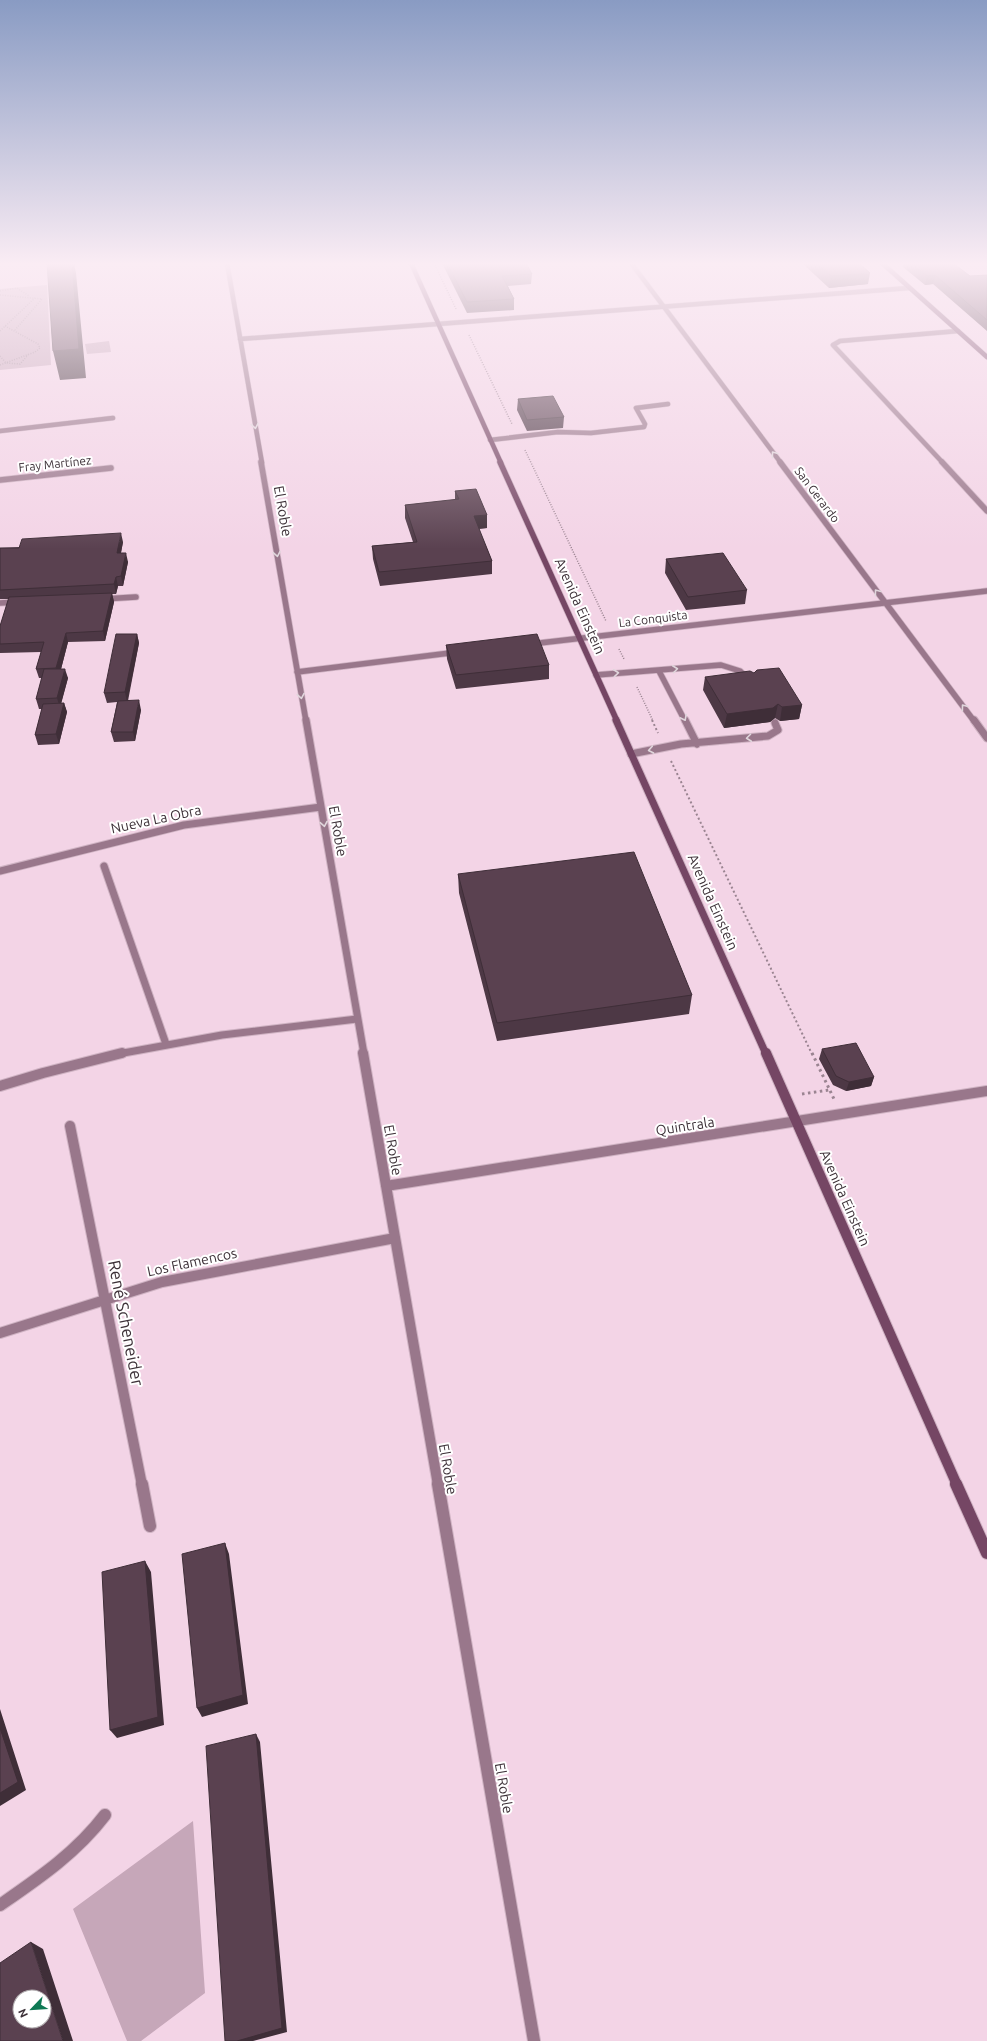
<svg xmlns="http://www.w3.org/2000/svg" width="987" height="2041" viewBox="0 0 987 2041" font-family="Ubuntu,sans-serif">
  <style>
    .green { fill: #c6a7b9 }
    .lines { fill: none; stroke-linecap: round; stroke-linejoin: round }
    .lane-far3-casing { stroke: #cfb3c3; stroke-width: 5.5 }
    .lane-far2-casing { stroke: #cfb3c3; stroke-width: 7 }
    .lane-far1-casing { stroke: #cfb3c3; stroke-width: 9 }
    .lane-casing { stroke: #cfb3c3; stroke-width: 12 }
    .street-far4-casing { stroke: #cfb3c3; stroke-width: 5.5 }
    .street-far3-casing { stroke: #cfb3c3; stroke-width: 7 }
    .street-far2-casing { stroke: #cfb3c3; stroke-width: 9 }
    .street-far1-casing { stroke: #cfb3c3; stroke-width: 12 }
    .street-casing { stroke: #cfb3c3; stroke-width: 14 }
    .secondary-far4-casing { stroke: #cfb3c3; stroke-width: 5.5 }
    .secondary-far3-casing { stroke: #cfb3c3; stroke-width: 7 }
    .secondary-far2-casing { stroke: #cfb3c3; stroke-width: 9 }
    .secondary-far1-casing { stroke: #cfb3c3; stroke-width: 12 }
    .secondary-casing { stroke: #cfb3c3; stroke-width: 14 }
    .path-far2 { stroke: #9a8491; stroke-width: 1.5; stroke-dasharray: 1 1.5; stroke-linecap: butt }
    .path-far1 { stroke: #9a8491; stroke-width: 2; stroke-dasharray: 2 2.5; stroke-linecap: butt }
    .path { stroke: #9a8491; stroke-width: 3; stroke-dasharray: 2.5 3.5; stroke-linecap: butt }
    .lane-far3 { stroke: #99778b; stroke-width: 4.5 }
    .lane-far2 { stroke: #99778b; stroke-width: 5.5 }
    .lane-far1 { stroke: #99778b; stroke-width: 7 }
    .lane { stroke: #99778b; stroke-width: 10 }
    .street-far4 { stroke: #99778b; stroke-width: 4.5 }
    .street-far3 { stroke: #99778b; stroke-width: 5.5 }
    .street-far2 { stroke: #99778b; stroke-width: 7 }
    .street-far1 { stroke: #99778b; stroke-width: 10 }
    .street { stroke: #99778b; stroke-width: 12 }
    .secondary-far4 { stroke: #754664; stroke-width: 4.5 }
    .secondary-far3 { stroke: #754664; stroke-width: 5.5 }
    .secondary-far2 { stroke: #754664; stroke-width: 7 }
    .secondary-far1 { stroke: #754664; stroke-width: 10 }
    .secondary { stroke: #754664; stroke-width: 12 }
    .wall { fill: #4d3845 }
    .shaded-wall { fill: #3f2e38 }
    .building { fill: #5a4150; stroke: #3f2e38; fill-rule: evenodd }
    .oneway { stroke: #e0d6dc }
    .labels { text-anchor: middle; stroke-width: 4; stroke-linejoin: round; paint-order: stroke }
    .far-street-label { font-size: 12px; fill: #3d3138; stroke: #fff }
    .street-label { font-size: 14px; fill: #3d3138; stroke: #fff }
    .near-street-label { font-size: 17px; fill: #3d3138; stroke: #fff }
  </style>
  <rect width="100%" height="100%" fill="#f3d4e6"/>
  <path class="green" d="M47 285 51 365 0 370V289Z
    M109 341 111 352 87 354 85 344Z
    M193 1821 205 1993 141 2041H127L73 1909Z"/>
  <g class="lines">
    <defs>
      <path id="lane-far3" d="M490 440 558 432 591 433 644 427 645 424 636 408 668 404"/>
      <path id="lane-far2" d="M103 599 136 597
        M0 603 17 602
        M659 671 685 721
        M596 675 721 665 740 671 748 679"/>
      <path id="lane-far1" d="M685 720 697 744
        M631 754 681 744 768 736 778 730 775 723
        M104 866 166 1044
        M118 1054 222 1035 357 1019"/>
      <path id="lane" d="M0 1086 43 1073 122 1053"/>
      <path id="street-far4" d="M227 263 262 463
        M631 263 781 463
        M240 339 909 288
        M0 431 113 418
        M943 463 833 345 840 341 958 331"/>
      <path id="street-far3" d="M261 462 306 721
        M780 462 974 721
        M942 462 987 511
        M0 480 111 468
        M531 644 987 591
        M297 672 458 652"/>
      <path id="street-far2" d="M306 720 364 1054
        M974 720 987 738
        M0 871 184 825 321 807"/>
      <path id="street-far1" d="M363 1053 438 1485
        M70 1126 142 1485
        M386 1186 987 1091
        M0 1333 162 1282 395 1238"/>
      <path id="street" d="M142 1484 150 1526
        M438 1484 534 2041
        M0 1905C39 1878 76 1853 105 1815"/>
      <path id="secondary-far4" d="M411 263 501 463
        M882 263 987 357"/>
      <path id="secondary-far3" d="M500 462 617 721"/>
      <path id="secondary-far2" d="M616 720 766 1054"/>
      <path id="secondary-far1" d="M766 1053 957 1485"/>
      <path id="secondary" d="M956 1484 987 1553"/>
    </defs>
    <use href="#lane-far3" class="lane-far3-casing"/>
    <use href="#lane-far2" class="lane-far2-casing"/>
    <use href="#lane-far1" class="lane-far1-casing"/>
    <use href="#lane" class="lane-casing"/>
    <use href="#street-far4" class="street-far4-casing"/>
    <use href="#street-far3" class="street-far3-casing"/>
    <use href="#street-far2" class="street-far2-casing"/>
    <use href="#street-far1" class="street-far1-casing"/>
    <use href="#street" class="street-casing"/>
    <use href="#secondary-far4" class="secondary-far4-casing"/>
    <use href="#secondary-far3" class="secondary-far3-casing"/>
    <use href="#secondary-far2" class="secondary-far2-casing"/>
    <use href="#secondary-far1" class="secondary-far1-casing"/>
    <use href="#secondary" class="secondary-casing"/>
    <path class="path-far2" d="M434 263 456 309
      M0 291 17 288 29 296
      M0 295 42 299 15 330
      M0 331 36 297
      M469 335 512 424
      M0 356 6 363 20 364 28 355
      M0 365 35 352 40 348 38 344 5 326
      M525 450 606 621
      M619 649 624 659
      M637 687 653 721"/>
    <path class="path-far1" d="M652 720 658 733
      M671 761 812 1054"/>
    <path class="path" d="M812 1053 834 1099
      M802 1094 829 1090"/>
    <use href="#lane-far3" class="lane-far3"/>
    <use href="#lane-far2" class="lane-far2"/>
    <use href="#lane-far1" class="lane-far1"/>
    <use href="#lane" class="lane"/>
    <use href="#street-far4" class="street-far4"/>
    <use href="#street-far3" class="street-far3"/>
    <use href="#street-far2" class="street-far2"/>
    <use href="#street-far1" class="street-far1"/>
    <use href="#street" class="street"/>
    <use href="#secondary-far4" class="secondary-far4"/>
    <use href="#secondary-far3" class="secondary-far3"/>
    <use href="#secondary-far2" class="secondary-far2"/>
    <use href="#secondary-far1" class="secondary-far1"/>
    <use href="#secondary" class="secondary"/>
  </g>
  <path class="wall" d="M442 263H526L532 274 531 284 508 286 514 299V310L467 313Z
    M802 263H859L868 284 829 288Z
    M904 263H953L970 276 987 275V331L933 284 925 285 903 267Z
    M518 399 564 417 563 428 527 431 517 410Z
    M455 491 487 515V528L479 529 492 561V574L380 586 373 559 372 546 413 542 405 518V505L455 500Z
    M123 542 121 553 128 562 123 586H118L116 594H112L114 602 105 641 68 642 61 669 68 678 61 703H64L67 712 59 744 38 745 35 735 42 709H39L36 699 42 678H39L36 669 41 652 0 653V626L9 599H0V548Z
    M666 559 747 590 745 604 686 610 665 573Z
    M137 634 139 643 128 701 141 710 135 741 114 742 111 732 117 702 107 703 104 693Z
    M446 645 549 665V679L456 689 447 659Z
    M705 677 802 705 799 719 780 721 775 718 770 722 724 728 703 690Z
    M458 874 692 995 689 1014 497 1041 459 893Z
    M822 1049 874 1077 871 1086 846 1091 833 1085 819 1059Z"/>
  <path class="shaded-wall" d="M72 263H74L76 273 86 378 60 380 53 351Z
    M870 273 868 284 829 288 831 276Z
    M935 275 933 284 925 285 927 276Z
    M487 515V528L474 529V516Z
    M121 533 123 542 119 562 117 553Z
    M126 553 128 562 123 586 121 576Z
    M116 577 118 586 116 594 114 584Z
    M112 593 114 602 105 641 103 631Z
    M66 633 68 642 59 677 56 668Z
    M137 634 139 643 127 702 125 692Z
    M65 669 68 678 60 708 57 698Z
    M139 700 141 710 135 741 133 732Z
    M64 703 67 712 59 744 56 734Z
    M778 704 775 718 770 722 724 728 727 714Z
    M802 705 799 719 780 721 782 707Z
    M874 1077 871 1086 846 1091 849 1082Z
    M225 1543 229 1554 248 1704 202 1717 197 1708Z
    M145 1561 151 1572 164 1725 117 1738 110 1730Z
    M0 1709 26 1790 0 1806Z
    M256 1734 260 1742 287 2032 253 2041H237Z
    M31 1942 43 1949 73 2041H63Z"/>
  <path class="building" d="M47 263H72L79 349 53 351Z
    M447 263H526L532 274 502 276 514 299 467 302Z
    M816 263H859L870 273 831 276Z
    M911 263H953L970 276 987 275V320L935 275 927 276Z
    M553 396 564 417 527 420 518 399Z
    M476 489 487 515 474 516 492 561 379 572 372 546 417 542 405 505 459 499 455 491Z
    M121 533 117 553H126L121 576 116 577 114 584 0 590V548H19L22 539Z
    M723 553 747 590 688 597 666 559Z
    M112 593 103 631 66 633 56 668 36 669 44 642 0 644V626L9 597Z
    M116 634H137L125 692 104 693Z
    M537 634 549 665 456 675 446 645Z
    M779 668 802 705 782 707 778 704 773 708 727 714 705 677 750 671 754 673 757 670Z
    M44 669H65L57 698 36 699Z
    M139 700 133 732H111L118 701Z
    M64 703 56 734 35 735 43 704Z
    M634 852 692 995 497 1023 458 874Z
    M856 1043 874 1077 849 1082 836 1076 822 1049Z
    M225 1543 243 1695 197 1708 182 1554Z
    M145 1561 158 1717 110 1730 102 1572Z
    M0 1728 18 1782 0 1793Z
    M256 1734 282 2028 237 2041H225L206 1746Z
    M31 1942 63 2041H0V1963ZM20 1997H44V2021H20Z"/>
  <defs><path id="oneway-chevron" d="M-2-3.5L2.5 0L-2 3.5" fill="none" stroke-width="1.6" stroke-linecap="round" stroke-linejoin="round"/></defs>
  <g class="oneway">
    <use href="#oneway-chevron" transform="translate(255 426) rotate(80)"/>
    <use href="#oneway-chevron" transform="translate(774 454) rotate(-127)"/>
    <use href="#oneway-chevron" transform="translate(277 554) rotate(80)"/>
    <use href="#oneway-chevron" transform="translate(877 592) rotate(-127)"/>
    <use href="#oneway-chevron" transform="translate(675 669) rotate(-7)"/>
    <use href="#oneway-chevron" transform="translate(616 673) rotate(-6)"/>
    <use href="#oneway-chevron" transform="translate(301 696) rotate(80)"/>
    <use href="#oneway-chevron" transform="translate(964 707) rotate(-127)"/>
    <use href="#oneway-chevron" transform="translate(684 718) rotate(63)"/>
    <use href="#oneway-chevron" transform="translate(749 738) rotate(173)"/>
    <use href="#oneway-chevron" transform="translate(651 750) rotate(169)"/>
    <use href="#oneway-chevron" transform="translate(324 824) rotate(80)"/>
  </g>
  <linearGradient id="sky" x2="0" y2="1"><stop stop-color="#899bc3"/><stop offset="0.48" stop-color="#faecf4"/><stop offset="1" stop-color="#faecf4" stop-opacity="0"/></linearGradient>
  <rect width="987" height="549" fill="url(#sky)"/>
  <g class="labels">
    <g class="far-street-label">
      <text transform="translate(55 464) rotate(-6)" y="4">Fray Martínez</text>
      <text transform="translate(817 495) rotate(53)" y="4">San Gerardo</text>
      <text transform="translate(653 619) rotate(-7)" y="4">La Conquista</text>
    </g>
    <g class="street-label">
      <text transform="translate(283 511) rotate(80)" y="5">El Roble</text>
      <text transform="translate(580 606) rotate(66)" y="5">Avenida Einstein</text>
      <text transform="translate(156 819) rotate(-12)" y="5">Nueva La Obra</text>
      <text transform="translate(338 831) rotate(80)" y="5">El Roble</text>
      <text transform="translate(713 902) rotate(66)" y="5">Avenida Einstein</text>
      <text transform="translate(685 1126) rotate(-9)" y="5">Quintrala</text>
      <text transform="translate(393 1150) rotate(80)" y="5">El Roble</text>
      <text transform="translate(845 1198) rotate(66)" y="5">Avenida Einstein</text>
      <text transform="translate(192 1262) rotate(-12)" y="5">Los Flamencos</text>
      <text transform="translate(448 1469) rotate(80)" y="5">El Roble</text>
      <text transform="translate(504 1788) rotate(80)" y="5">El Roble</text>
    </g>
    <g class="near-street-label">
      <text transform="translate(126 1323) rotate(79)" y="6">René Scheneider</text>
    </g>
  </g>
  <g transform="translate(32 2009) rotate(245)"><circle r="19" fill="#ffffff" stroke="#b1adaf"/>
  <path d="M0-3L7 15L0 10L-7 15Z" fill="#0e7954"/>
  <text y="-6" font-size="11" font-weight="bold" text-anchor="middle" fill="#3d3138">N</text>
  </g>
</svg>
